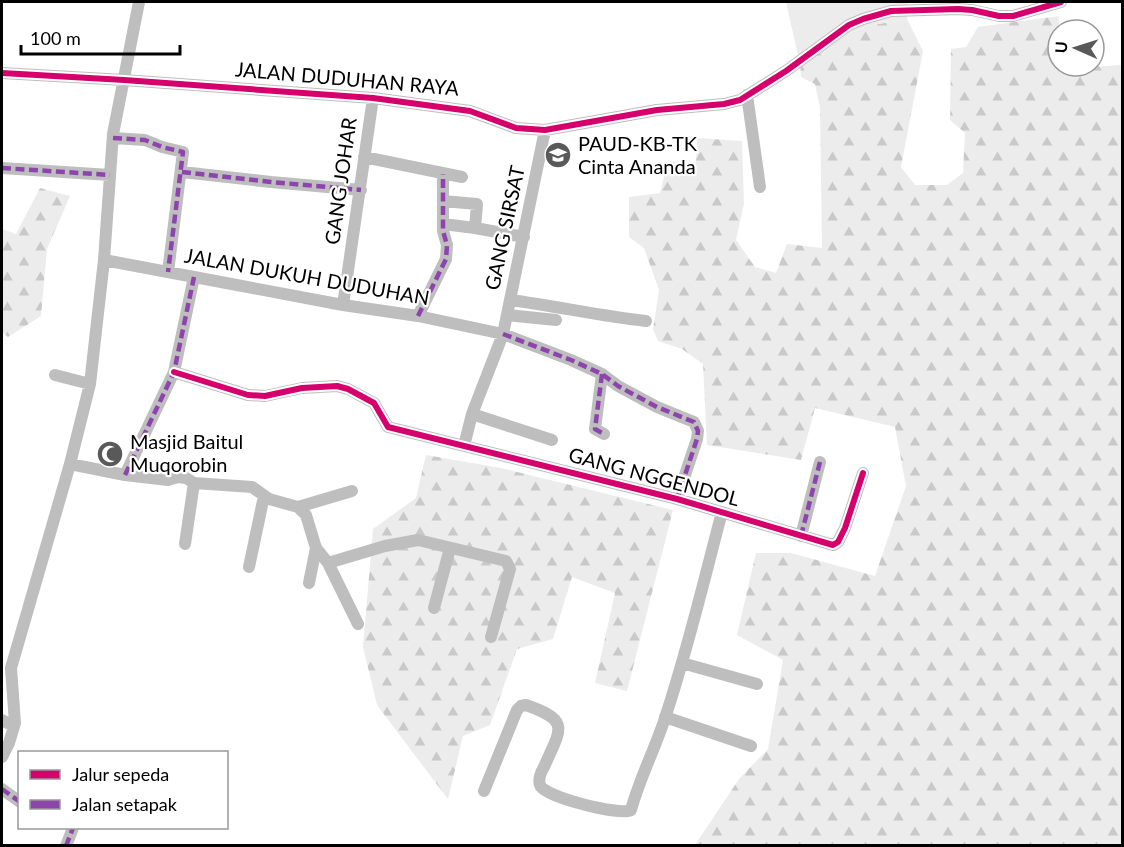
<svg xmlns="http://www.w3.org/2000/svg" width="1124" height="847" viewBox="0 0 1124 847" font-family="Lato,sans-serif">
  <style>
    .forest { fill: url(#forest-firs) }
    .park { fill: #ececec }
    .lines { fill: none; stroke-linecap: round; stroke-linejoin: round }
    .minor { stroke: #bebebe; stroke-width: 12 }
    .quiet { stroke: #8e44ad; stroke-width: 4.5; stroke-dasharray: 9 4.5; stroke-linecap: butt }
    .cycleway-casing { stroke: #fff; stroke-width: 10 }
    .cycleway { stroke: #d6006c; stroke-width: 6 }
    .labels { text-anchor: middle; stroke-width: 4.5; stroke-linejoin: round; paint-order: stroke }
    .street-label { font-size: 20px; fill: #000; stroke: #fff }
    .poi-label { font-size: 20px; fill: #000; stroke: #fff; text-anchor: start }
  </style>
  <defs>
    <pattern id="forest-firs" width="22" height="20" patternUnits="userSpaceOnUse" patternTransform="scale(1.5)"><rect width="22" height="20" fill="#ececec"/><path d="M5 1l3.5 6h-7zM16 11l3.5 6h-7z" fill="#c9c9c9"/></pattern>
  </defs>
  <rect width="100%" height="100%" fill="#fff"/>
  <path class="forest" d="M1059 16 1058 66 1072 68 1122 65V845H695L739 779 768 749 783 660 737 635 756 553H791L875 576 906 486 895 427 815 408 801 460 707 445 703 364 682 349 658 341 653 329 659 290 644 248 629 237V197L660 193 668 161 696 163 697 138 742 141 744 204 736 240 755 267 776 273 787 244 822 248 820 108 815 84 801 77 800 64 836 39 867 26 907 19 923 51 901 167 915 185H947L963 173 965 133 950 120 951 49 966 47 978 27Z
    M40 188 70 196 47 249 41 316 8 337 2 332V229L16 234Z
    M426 455 501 468 673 510 627 691 595 683 615 593 572 577 553 639 517 649 490 725 463 736 448 799 377 705 363 647 373 529 416 498Z"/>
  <path class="park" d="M786 2H908L907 19 867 26 836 39 800 64Z"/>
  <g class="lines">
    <path class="minor" d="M2 73 124 80 373 98 470 111 516 128 545 130 657 110 724 104 740 100 786 71 849 25 863 19 891 11 958 9 972 10 999 16H1013L1061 2
      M747 95 760 187
      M113 138 145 140 162 147 183 152 168 272
      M364 157 462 177
      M2 168 110 175
      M182 172 271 182 361 190
      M443 201 477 204 475 228 524 237
      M443 224 475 228
      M104 260 343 305 418 316 503 334 571 360 602 374 618 386 657 407 694 422 698 431 697 439 677 499
      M510 300C556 306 600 316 646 321
      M343 305 373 98
      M507 315 556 320
      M418 316 446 259 447 245 443 231V174
      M174 372 248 395 265 396 302 388 337 386 348 389 374 403 388 427 677 499 833 545 838 542 845 528 863 473
      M602 374 595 429 604 434
      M55 375 90 384
      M472 414 552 440
      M464 446 472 414 503 334 545 130
      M70 464 125 475 168 480 178 477 186 478 194 483 252 487 269 499 298 507 306 515 316 548 328 563 385 546 418 540 506 561 510 569 491 637
      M125 475 174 372 194 277
      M298 507 352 491
      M801 536 820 462
      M185 544 194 483
      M328 563 358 624
      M249 567 264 496
      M309 583 316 548
      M434 608 450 548
      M682 663 757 684
      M665 717 751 746
      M2 720 13 726
      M2 757 9 743 15 723 11 668 70 464 90 384 104 260 113 134 139 2
      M2 789 20 802
      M484 791 517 710 521 706 526 705C571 721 561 728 544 767 541 772 538 779 540 785 543 797 621 816 631 810 640 777 656 747 666 715 688 648 704 580 722 512
      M66 846 73 828"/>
    <path class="quiet" d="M113 138 145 140 162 147 183 152 168 272
      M2 168 110 175
      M182 172 271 182 361 190
      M418 316 446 259 447 245 443 231V174
      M503 334 571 360 602 374 618 386 657 407 694 422 698 431 697 439 677 499
      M602 374 595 429 604 434
      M125 475 174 372 194 277
      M801 536 820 462
      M2 789 20 802
      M66 846 73 828"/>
    <defs>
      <path id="cycleway" d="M2 73 124 80 373 98 470 111 516 128 545 130 657 110 724 104 740 100 786 71 849 25 863 19 891 11 958 9 972 10 999 16H1013L1061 2
        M174 372 248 395 265 396 302 388 337 386 348 389 374 403 388 427 677 499 833 545 838 542 845 528 863 473"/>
    </defs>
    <use href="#cycleway" class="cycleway-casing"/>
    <use href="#cycleway" class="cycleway"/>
  </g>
  <defs>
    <symbol id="school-disc" viewBox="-11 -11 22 22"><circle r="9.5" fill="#595959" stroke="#fff"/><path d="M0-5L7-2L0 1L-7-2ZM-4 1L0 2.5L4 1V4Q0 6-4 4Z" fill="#fff"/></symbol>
    <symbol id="mosque-disc" viewBox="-11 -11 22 22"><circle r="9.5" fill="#595959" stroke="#fff"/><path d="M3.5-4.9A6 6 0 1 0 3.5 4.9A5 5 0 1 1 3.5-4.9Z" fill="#fff"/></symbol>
  </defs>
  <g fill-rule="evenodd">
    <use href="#school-disc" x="543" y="140" width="30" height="30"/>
    <use href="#mosque-disc" x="95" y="439" width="30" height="30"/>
  </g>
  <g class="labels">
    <g class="street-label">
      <text transform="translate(347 79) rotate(5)" y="7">JALAN DUDUHAN RAYA</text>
      <text transform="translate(341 181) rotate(-82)" y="7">GANG JOHAR</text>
      <text transform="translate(505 228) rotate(-78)" y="7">GANG SIRSAT</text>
      <text transform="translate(307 277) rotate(10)" y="7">JALAN DUKUH DUDUHAN</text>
      <text transform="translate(654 477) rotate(15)" y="7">GANG NGGENDOL</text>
    </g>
    <g class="poi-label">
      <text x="578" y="151">PAUD-KB-TK<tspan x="578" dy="23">Cinta Ananda</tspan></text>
      <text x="130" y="449">Masjid Baitul<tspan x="130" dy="23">Muqorobin</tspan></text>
    </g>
  </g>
  <rect width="1124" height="847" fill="none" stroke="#000000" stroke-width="6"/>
  <rect x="18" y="751" width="210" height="78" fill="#ffffff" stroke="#999999" stroke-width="1.5"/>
  <rect x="30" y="770" width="30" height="9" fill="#d6006c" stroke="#999999" stroke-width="1.5"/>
  <text x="72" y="781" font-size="18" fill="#000000">Jalur sepeda</text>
  <rect x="30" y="800" width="30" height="9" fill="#8e44ad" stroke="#999999" stroke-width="1.5"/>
  <text x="72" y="811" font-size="18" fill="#000000">Jalan setapak</text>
  <g transform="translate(1076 48) rotate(273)"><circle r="28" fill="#ffffff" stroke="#999999" stroke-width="1.5"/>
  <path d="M0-4.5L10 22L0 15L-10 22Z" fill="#595959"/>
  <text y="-9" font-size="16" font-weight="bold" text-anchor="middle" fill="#000000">U</text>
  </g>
  <path d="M21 45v9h159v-9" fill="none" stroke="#000000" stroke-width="3"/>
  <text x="30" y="45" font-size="18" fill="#000000" stroke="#ffffff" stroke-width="4.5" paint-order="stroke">100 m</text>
</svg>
